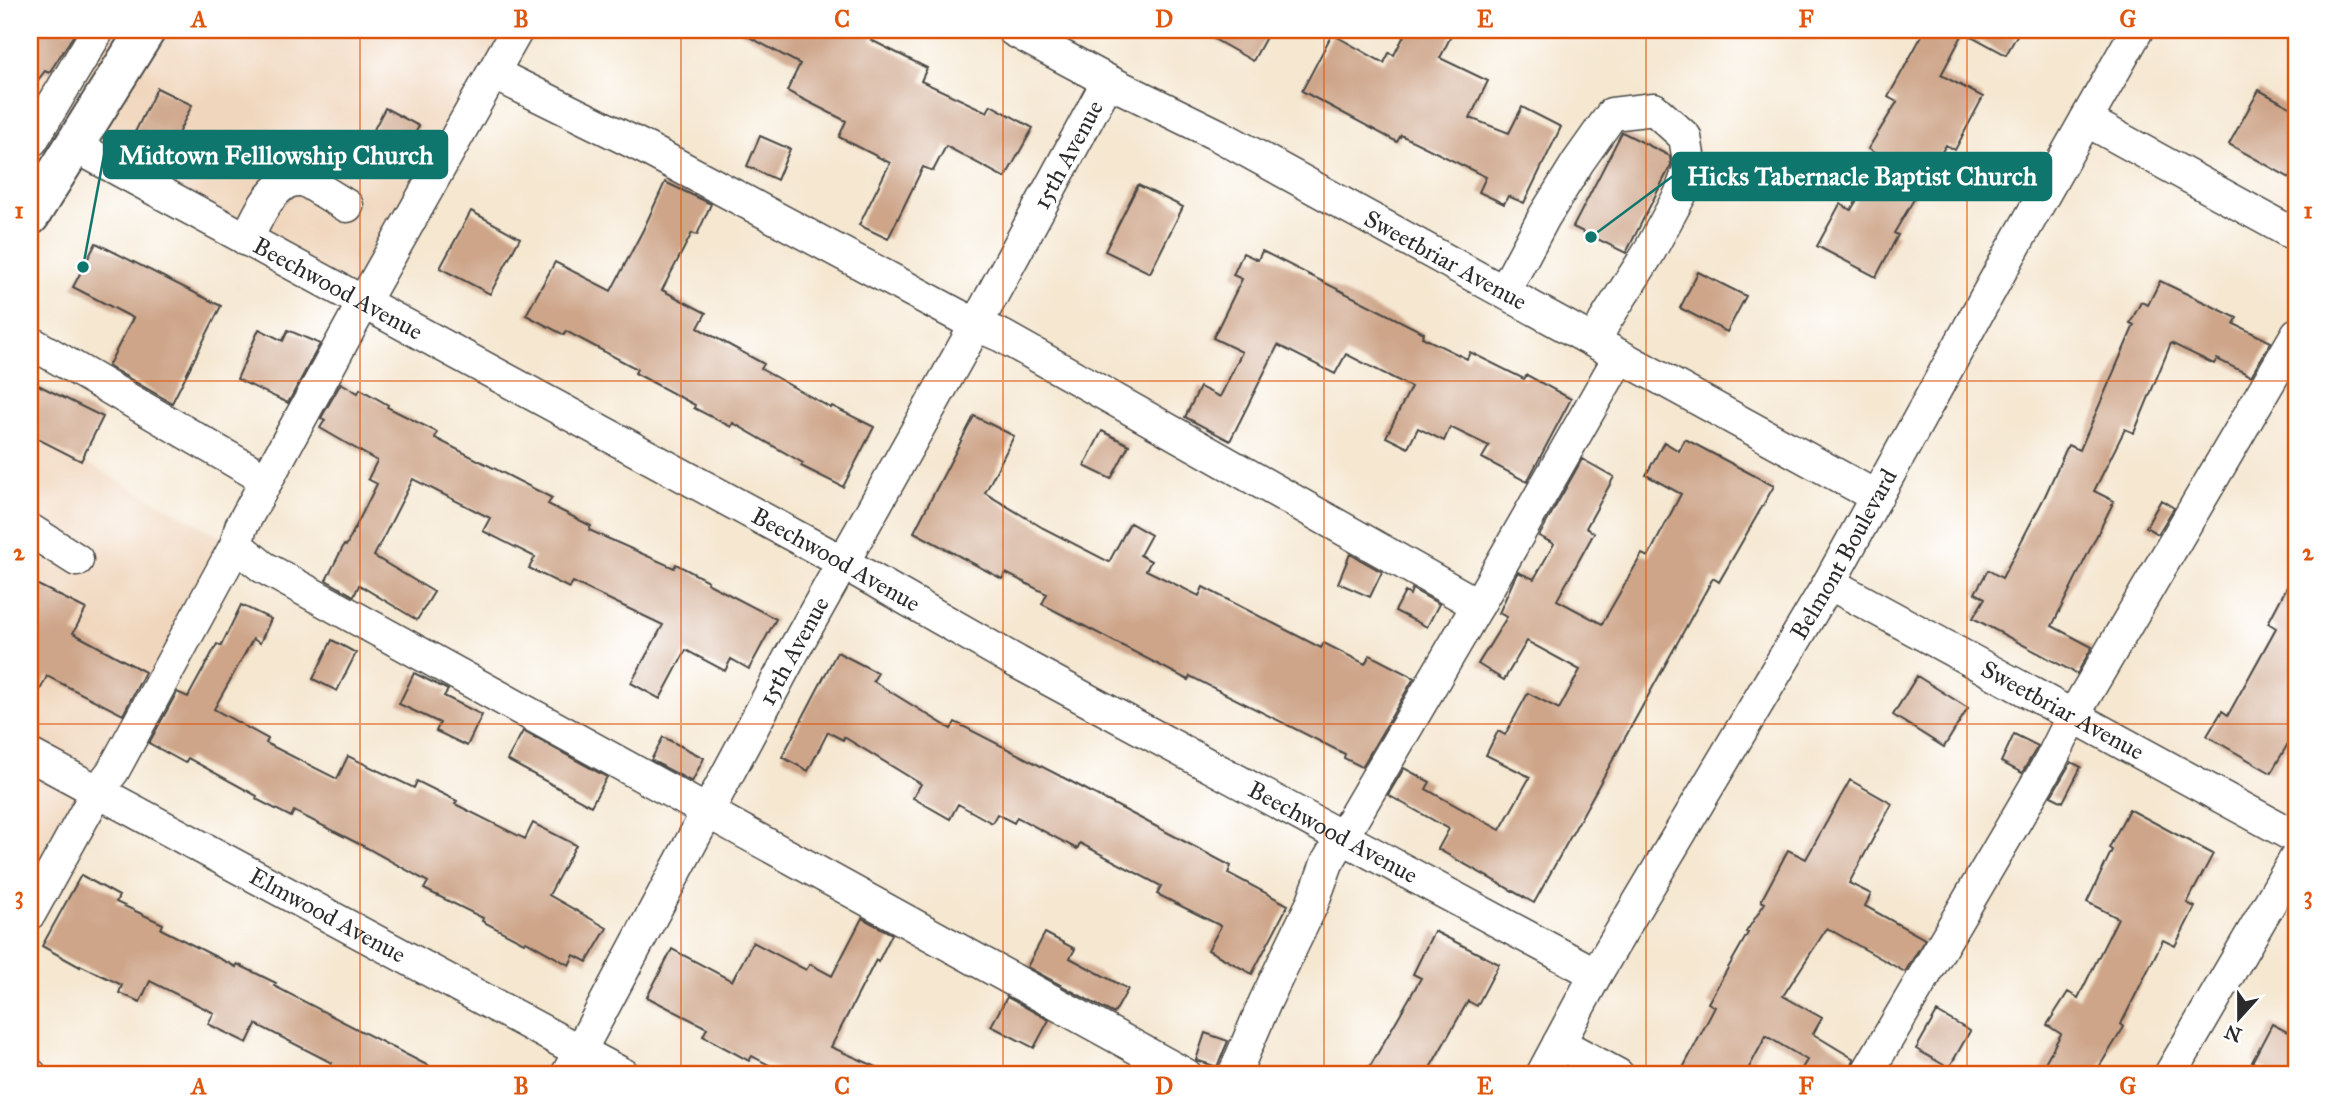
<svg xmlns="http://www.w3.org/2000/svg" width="2327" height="1105" viewBox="0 0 2327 1105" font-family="'IM FELL Great Primer',serif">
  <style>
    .built { fill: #f0d6bc }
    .building { fill: #cea589 }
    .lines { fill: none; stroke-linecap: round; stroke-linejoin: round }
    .minor-casing { stroke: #494744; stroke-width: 35 }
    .major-casing { stroke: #494744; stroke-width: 42 }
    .minor { stroke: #fff; stroke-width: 32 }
    .major { stroke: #fff; stroke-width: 38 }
    .grid { fill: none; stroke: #df570e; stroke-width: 2; stroke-opacity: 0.55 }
    .labels { text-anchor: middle; stroke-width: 5; stroke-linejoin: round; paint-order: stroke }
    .street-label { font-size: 24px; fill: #2b2b2b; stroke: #fff }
    .leader { fill: none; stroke: #0f766e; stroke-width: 2.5 }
    .callout-dot { fill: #0f766e; stroke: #fff; stroke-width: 2.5 }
    .callout { fill: #0f766e; stroke: #0f766e; stroke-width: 2.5 }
    .callout-label { font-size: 26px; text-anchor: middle; font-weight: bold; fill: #fff }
    .neatline { fill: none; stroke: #df570e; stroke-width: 2.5 }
    .grid-label { font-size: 23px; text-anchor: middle; font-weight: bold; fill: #df570e }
  </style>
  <rect width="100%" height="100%" fill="#fff"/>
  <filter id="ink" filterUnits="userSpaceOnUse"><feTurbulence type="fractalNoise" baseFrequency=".0143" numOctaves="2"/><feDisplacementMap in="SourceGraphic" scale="14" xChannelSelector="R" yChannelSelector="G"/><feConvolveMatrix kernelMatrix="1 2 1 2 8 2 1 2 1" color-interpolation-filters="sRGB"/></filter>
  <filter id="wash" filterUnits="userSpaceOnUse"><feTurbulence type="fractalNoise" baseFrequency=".00686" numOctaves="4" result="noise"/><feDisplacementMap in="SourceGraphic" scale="28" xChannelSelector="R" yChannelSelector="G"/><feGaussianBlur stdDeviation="1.57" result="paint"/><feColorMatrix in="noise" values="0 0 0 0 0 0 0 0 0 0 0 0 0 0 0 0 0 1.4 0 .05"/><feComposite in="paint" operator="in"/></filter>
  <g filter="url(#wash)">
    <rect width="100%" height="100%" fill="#f5e7d0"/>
    <path class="built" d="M30 30H517L363 303 30 138Z
      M30 432 236 545 30 913Z"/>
    <g id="blocks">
      <path class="building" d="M30 30H77L49 73 45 71 30 90Z
        M736 30H858L873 37 871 40 927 68 921 81 987 112 991 105 1033 128 1005 178 946 146 933 171 923 167 888 239 859 225 890 163 839 137 846 121 787 91 800 64Z
        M1198 30H1270L1253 61Z
        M1407 30H1454L1440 58 1488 81 1470 118 1509 133 1522 107 1561 127 1524 203 1508 196 1504 204 1479 192 1486 177 1401 135 1397 142 1302 91 1332 34 1384 63 1389 53 1394 55Z
        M1925 30H2020L2006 55 1964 32 1941 75 1983 97 1955 150 1946 145 1894 233 1898 235 1876 277 1817 246 1840 204 1851 210 1882 158 1868 149 1897 102 1888 97Z
        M157 88 192 105 170 150 135 132Z
        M2259 90 2297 111V182L2229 144Z
        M385 108 419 126 402 158 368 141Z
        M1622 132 1670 156 1671 165 1626 253 1573 227Z
        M760 136 790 149 777 180 747 166Z
        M665 182 711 204 697 235 692 233 662 290 706 313 698 328 764 364 761 369 831 408 832 406 874 427 843 487 801 466 803 463 733 423 731 427 694 408 695 405 635 373 637 369 566 331 564 335 526 315 555 262 611 291 643 230Z
        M1138 185 1183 207 1150 273 1105 251Z
        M471 211 520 238 490 294 440 268Z
        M96 243 221 306 172 403 108 366 133 318 73 287Z
        M1262 251 1424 333 1422 337 1467 359 1470 352 1524 379 1527 375 1571 399 1527 482 1482 458 1489 446 1450 427 1444 441 1418 428 1408 448 1386 437 1411 387 1346 354 1335 374 1278 345 1230 441 1185 417 1200 387 1220 397 1242 352 1213 338 1242 279 1233 275 1243 253 1258 260Z
        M1698 272 1746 296 1727 332 1680 308Z
        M2160 281 2237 318 2234 324 2271 342 2251 376 2217 359 2214 364 2171 343 2134 433 2125 429 2094 491 2114 501 2052 626 2092 647 2077 674 1973 618 1985 598 1975 593 1988 570 2002 578 2045 496 2068 445 2080 450 2134 325 2130 323 2141 302 2148 305Z
        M259 329 283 341 288 330 320 344 288 403 237 379Z
        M30 381 103 417 81 461 30 435Z
        M341 383 358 393 360 389 388 405 387 407 437 432 435 438 552 498 548 504 591 526 589 530 674 568 676 564 708 581 707 583 776 619 749 669 731 659 725 671 686 650 660 699 631 683 663 625 573 582 569 588 529 568 535 557 483 531 490 518 413 479 374 556 434 592 417 620 359 585 354 596 326 580 344 545 346 546 377 484 368 479 377 461 320 428 325 420 321 418Z
        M974 416 1014 436 985 493 1043 528 1109 562 1130 523 1151 535 1140 555 1151 561 1146 570 1199 596 1203 587 1321 648 1324 643 1365 664 1370 655 1414 678 1362 767 1344 758 1345 754 1190 676 1188 680 1042 604 1047 594 1006 573 1002 579 914 532Z
        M1102 431 1129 445 1111 479 1084 466Z
        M1685 439 1774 486 1719 582 1713 578 1534 903 1438 849 1449 829 1388 795 1404 768 1430 782 1426 789 1500 830 1530 777 1486 755 1498 731 1505 735 1528 693 1559 709 1580 670 1527 641 1504 680 1478 664 1507 617 1499 613 1515 577 1518 572 1534 579 1554 544 1539 536 1582 459 1614 477 1586 528 1594 533 1557 600 1602 624 1642 554 1648 557 1681 494 1646 475 1664 442 1679 451Z
        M2161 500 2174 508 2158 534 2146 527Z
        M1350 554 1382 572 1370 597 1338 583Z
        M2297 568V728L2271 773 2207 736 2222 711 2228 715 2276 628 2268 623Z
        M30 581 86 609 73 633 145 672 123 715 47 676 30 710Z
        M1412 589 1439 604 1427 627 1395 611 1405 592 1410 595Z
        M241 605 271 619 260 643 253 639 214 709 268 739 266 743 337 779 348 756 414 788 417 781 457 801 455 804 525 839 533 823 576 845 549 895 607 928 587 962 574 955 569 965 526 941 524 943 482 921 483 918 424 889 428 882 367 848 294 811 291 817 256 799 257 796 188 758 185 763 149 743 177 692 188 697 217 644 221 646Z
        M332 640 356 653 337 691 313 679Z
        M837 652 878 673 873 681 951 729 955 722 1066 779 1231 866 1228 873 1288 905 1252 974 1208 950 1221 926 1157 894 1161 886 1080 843 1077 849 1017 817 1014 823 997 814 992 823 958 804 950 819 913 798 921 784 844 737 843 740 828 732 808 771 782 757Z
        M414 673 448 690 444 696 482 715 467 746 436 731 440 723 399 704Z
        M1917 676 1968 708 1944 747 1893 715Z
        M523 731 607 777 591 806 507 760Z
        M2014 734 2038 746 2022 773 2001 762Z
        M663 737 704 758 692 782 651 760Z
        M2071 762 2081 767 2063 802 2051 796Z
        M1850 780 1892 804 1849 883 1871 894 1865 906 1925 939 1905 972 1827 928 1783 996 1822 1018 1813 1034 1854 1059 1848 1075H1798L1807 1060 1766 1036 1745 1075H1697L1683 1068 1715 1007 1708 1003 1748 933 1746 932 1765 903 1761 901 1788 850 1806 859Z
        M2129 809 2213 854 2187 903 2195 907 2175 946 2163 940 2121 1024 2124 1027 2094 1075H2038L2061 1034 2047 1025 2068 992 2078 998 2118 918 2087 902 2112 850 2109 848Z
        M81 875 119 896 116 902 163 924 161 929 236 967 237 964 276 983 274 986 446 1075H326L332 1063 256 1024 247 1043 208 1024 214 1013 150 981 140 1002 119 993 122 985 80 965V967L42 946Z
        M862 918 892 934 878 962 876 960 831 1047 895 1075H788L752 1056 749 1061 703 1036 707 1028 647 997 672 949 732 981 753 942 806 970 810 964 832 976Z
        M1434 931 1499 964 1477 1006 1468 1001 1426 1075H1365L1421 978 1413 974Z
        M1045 933 1075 949 1070 958 1128 989 1114 1014 1027 967Z
        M1007 997 1049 1020 1034 1048 991 1026Z
        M1937 1012 1970 1031 1949 1068 1916 1049Z
        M2272 1024 2297 1037V1075H2279L2252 1062Z
        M1205 1033 1228 1041 1217 1067 1196 1060Z"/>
    </g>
  </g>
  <g filter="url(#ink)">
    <use href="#blocks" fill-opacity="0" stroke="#494744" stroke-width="2"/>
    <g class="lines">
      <defs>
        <g id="minor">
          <path id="s1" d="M1013 30 1108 81 1218 135 1875 496"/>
          <path d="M493 73 645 148 976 325 1002 336 1478 605 1620 356"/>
          <path d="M2086 120 2297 236"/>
          <path d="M32 140 98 30"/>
          <path id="s2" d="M75 146 826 553 1017 662 1596 974"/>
          <path d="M247 240C255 221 267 194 286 183 290 181 297 180 303 179L347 206"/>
          <path d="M1504 292 1544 217 1578 162 1612 114 1654 109 1685 137 1690 167 1680 195 1648 254 1605 321 1595 341"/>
          <path d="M30 342 267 480"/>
          <path d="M30 530 77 560"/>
          <path d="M236 545 263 567 1186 1075"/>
          <path id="s3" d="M1829 583 2297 838"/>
          <path id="s4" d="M30 755 624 1075"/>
          <path d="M30 913 97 792 113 771 236 545 241 527 372 287 517 30"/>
          <path d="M1559 1043 1618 1075"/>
          <path d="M30 1074 31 1075"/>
          <path id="s5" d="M567 1075 790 657 976 325 1108 81"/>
          <path d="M1234 1075 1265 1002 1312 904 1327 863 1478 605"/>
          <path id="s6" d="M1542 1075 1596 974 1829 583 2006 261 2137 30"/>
          <path d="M1866 1075 2051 760 2073 716 2297 334"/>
          <path d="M2170 1075 2297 856"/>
        </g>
        <path id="major" d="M30 216 146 30"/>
      </defs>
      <use href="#minor" class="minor-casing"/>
      <use href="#major" class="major-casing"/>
      <use href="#minor" class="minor"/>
      <use href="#major" class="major"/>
    </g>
  </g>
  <path class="grid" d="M360 30V1075M681 30V1075M1003 30V1075M1324 30V1075M1646 30V1075M1967 30V1075M30 381H2297M30 724H2297"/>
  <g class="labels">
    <g class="street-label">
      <text dy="8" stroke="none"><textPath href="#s5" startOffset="1048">15th Avenue</textPath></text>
      <text dy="8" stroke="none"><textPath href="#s1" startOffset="490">Sweetbriar Avenue</textPath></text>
      <text dy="8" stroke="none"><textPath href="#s2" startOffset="299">Beechwood Avenue</textPath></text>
      <text dy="8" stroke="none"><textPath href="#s6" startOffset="602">Belmont Boulevard</textPath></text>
      <text dy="8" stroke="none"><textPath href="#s2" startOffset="866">Beechwood Avenue</textPath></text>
      <text dy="8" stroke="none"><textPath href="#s5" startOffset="481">15th Avenue</textPath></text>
      <text dy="8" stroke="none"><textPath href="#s3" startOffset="266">Sweetbriar Avenue</textPath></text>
      <text dy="8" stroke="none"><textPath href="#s2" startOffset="1433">Beechwood Avenue</textPath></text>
      <text dy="8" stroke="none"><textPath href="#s4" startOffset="338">Elmwood Avenue</textPath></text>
    </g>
  </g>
  <path class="leader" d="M83 267L104 155M1591 237L1673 176"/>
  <g class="callout-dot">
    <circle cx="83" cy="267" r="7"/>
    <circle cx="1591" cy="237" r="7"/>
  </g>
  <g class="callout">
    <rect x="104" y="131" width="343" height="47" rx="7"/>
    <rect x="1673" y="153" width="378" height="47" rx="7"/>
  </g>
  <g class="callout-label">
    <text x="276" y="164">Midtown Felllowship Church</text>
    <text x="1862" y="185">Hicks Tabernacle Baptist Church</text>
  </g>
  <rect width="2327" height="1105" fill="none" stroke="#fff" stroke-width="77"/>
  <g transform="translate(2239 1018) rotate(201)" stroke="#ffffff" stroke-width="5" paint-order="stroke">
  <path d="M0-5L12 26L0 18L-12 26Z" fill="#2b2b2b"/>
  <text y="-10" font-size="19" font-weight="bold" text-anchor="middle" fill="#2b2b2b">N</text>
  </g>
  <rect x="38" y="38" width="2250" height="1028" class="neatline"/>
  <g class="grid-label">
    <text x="199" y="27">A</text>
    <text x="521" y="27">B</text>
    <text x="842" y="27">C</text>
    <text x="1164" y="27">D</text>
    <text x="1485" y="27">E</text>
    <text x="1806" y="27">F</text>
    <text x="2128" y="27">G</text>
    <text x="19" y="218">1</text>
    <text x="2308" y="218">1</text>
    <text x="19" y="560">2</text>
    <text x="2308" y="560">2</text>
    <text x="19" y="903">3</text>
    <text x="2308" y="903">3</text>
    <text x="199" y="1094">A</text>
    <text x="521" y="1094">B</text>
    <text x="842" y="1094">C</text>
    <text x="1164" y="1094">D</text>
    <text x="1485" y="1094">E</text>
    <text x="1806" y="1094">F</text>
    <text x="2128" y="1094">G</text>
  </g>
</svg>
